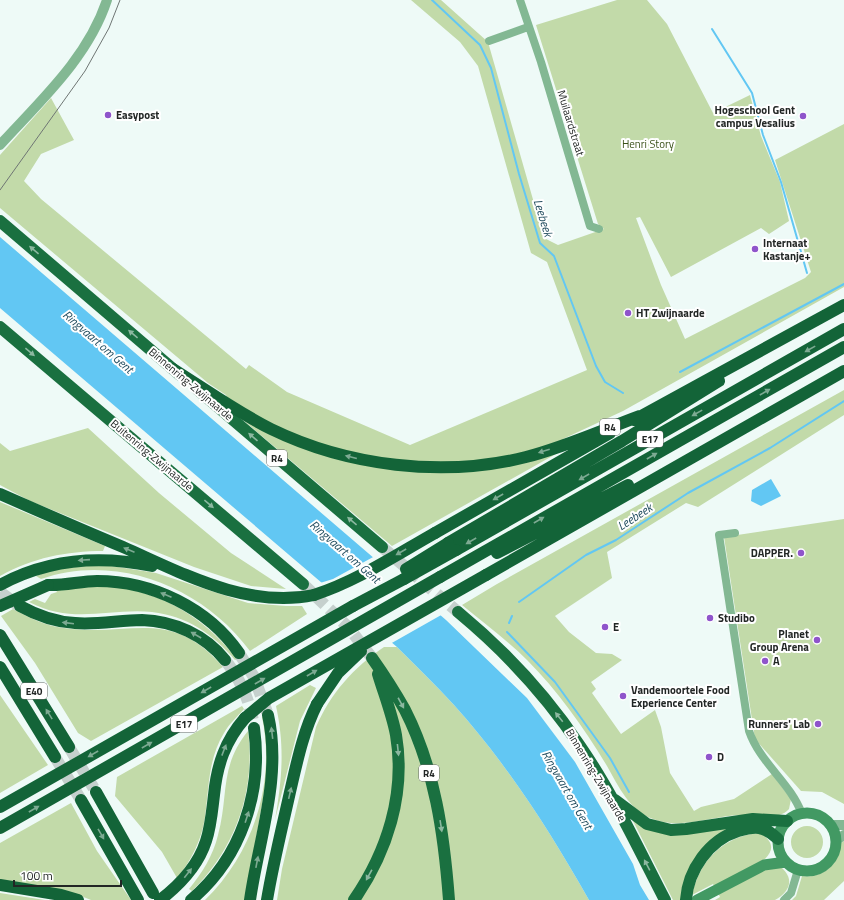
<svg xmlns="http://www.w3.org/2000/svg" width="844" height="900" viewBox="0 0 844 900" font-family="'Titillium Web',sans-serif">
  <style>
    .green { fill: #c2daa9 }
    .water { fill: #62c7f3 }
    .pier { fill: #eefaf7 }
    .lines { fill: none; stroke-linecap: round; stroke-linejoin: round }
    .stream { stroke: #62c7f3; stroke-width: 2 }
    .trunk-tunnel { stroke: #c5d0cd; stroke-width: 12; stroke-dasharray: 12 6; stroke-linecap: butt }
    .motorway-tunnel { stroke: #c5d0cd; stroke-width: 12; stroke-dasharray: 12 6; stroke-linecap: butt }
    .minor { stroke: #83b893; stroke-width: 8 }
    .tertiary { stroke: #83b893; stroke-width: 10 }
    .secondary { stroke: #429963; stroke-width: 11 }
    .trunk { stroke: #1a7040; stroke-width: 12 }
    .motorway { stroke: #136438; stroke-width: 12 }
    .tram { stroke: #6f7674; stroke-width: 1 }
    .motorway-bridge { stroke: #136438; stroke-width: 12 }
    .oneway { fill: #8cb8a0 }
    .oneway2 { fill: #7daa92 }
    .poi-dot { fill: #8f54cb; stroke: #fff; stroke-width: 1.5 }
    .labels { text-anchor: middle; stroke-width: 4; stroke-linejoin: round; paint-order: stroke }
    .shield { fill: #fff; stroke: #646766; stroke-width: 1 }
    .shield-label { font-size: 10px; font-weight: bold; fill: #222625 }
    .poi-label { font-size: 11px; font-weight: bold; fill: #222625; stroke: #fff; text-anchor: start }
    .street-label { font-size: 11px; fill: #222625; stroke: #fff }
    .park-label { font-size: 11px; fill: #395018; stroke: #fff }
    .water-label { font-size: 12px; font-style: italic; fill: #214c5e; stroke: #fff }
  </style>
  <rect width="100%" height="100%" fill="#eefaf7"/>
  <path class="green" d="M411 0H441L488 42 544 238 558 245 604 229 598 224 536 25 617 0H647L667 24 713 113 750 95 761 136 780 182 789 221 769 234 761 228 671 277 640 217 636 218 661 285 685 339 805 278 811 272 775 160 844 124V287L623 411 563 439V450L392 546 231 410 226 395 208 383 0 208V155L51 98 74 140 41 154 24 181 41 199 246 369 249 365 287 392 410 445 587 370 547 262 531 253 478 66 460 42Z
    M844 390V415L698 507 686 503 607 552 612 578 555 616 569 632 596 653 612 654 622 660 591 682 596 689 592 693 621 734 655 710 661 727 670 773 694 811 701 807 734 799 772 774 791 799 789 809C779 821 754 815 740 815 712 816 681 830 653 819 629 810 619 787 607 766 584 728 558 691 527 660 507 640 484 623 462 605L497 584Z
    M88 428 159 493 231 553 286 589 251 586 194 567 30 501 0 485V443L10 451Z
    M0 502 105 546 103 551C67 551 32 558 0 576Z
    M844 519V804L822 792 801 791 755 739 724 537Z
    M99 564 156 573 248 603 286 606H302L307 614 250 651C204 588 117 552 41 579L36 576 52 570Z
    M95 586C107 587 120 587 132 590 176 600 209 624 237 659L235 660C213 634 187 616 152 612 108 608 73 625 29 602L35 599 45 603 51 594 57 592 56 590Z
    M13 609C30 618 46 626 64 628 129 638 170 605 223 667L91 741 78 733 35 663 1 616Z
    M384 647H397C416 666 436 685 454 705 507 764 550 831 589 900H277L282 869 316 727C331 693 353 668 384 647Z
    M310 685 316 688 300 721 275 820C282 779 285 747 276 706Z
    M0 695 48 765 0 793Z
    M242 706 244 709C237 717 229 724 224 733 208 759 209 788 205 817 202 839 191 861 177 878L162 852 115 796 117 777Z
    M263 716 268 745 266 782 245 900H205C253 853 276 783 262 717Z
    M248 731C256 791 235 849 192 891L189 889C202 873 213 856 218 835 229 795 219 767 248 731Z
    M71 803 97 851 131 900H91L76 894 0 881V843Z
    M632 819 645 827 737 825 727 830 680 900H673Z
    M791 842a16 16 0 1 1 32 0a16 16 0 1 1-32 0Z
    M760 833C771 840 776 848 765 859L714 886 713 884 692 895C700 860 723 836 760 833Z
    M844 841V881L824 900H792L796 896 802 876C823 879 840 863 841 843Z
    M770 866 782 868C795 880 789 892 775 900H715L720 897 718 893Z
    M0 893 45 900H0Z"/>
  <path class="water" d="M0 237 446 620 527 698 575 762 633 864 640 885 649 900H589C550 831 507 764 454 705 436 685 416 666 397 647L0 308Z
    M771 479 781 496 761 506 751 501 752 490Z"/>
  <path class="pier" d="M375 556 443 614 390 644 320 583 333 579Z"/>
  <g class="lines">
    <path class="stream" d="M432 0 480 45 491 68 519 174 540 243 554 256 596 366 605 382 623 393
      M712 29 752 93 763 135 781 182 807 273
      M680 372 844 284
      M519 602 586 555 616 540 688 493 770 448 844 401
      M509 623 512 616
      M507 632 555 682 610 758 629 792"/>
    <path class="trunk-tunnel" d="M382 547 458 612
      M303 584 349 628 372 658"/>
    <path class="motorway-tunnel" d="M0 592 19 606
      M239 653 254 677 268 715
      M225 660C241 680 251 703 254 728
      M69 747 96 792
      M55 757 81 800"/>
    <path class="minor" d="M520 0 541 62 590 226 599 229
      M489 41 528 27
      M735 533 719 535 749 731C760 763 790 782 802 814
      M784 900 791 893 798 870"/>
    <path class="tertiary" d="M0 145C40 101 88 58 107 0
      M830 825H844
      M836 840 844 835"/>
    <path class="secondary" d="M778 842a29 29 0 1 1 58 0a29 29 0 1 1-58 0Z
      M697 900 764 865 786 862"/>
    <path class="trunk" d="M0 221 180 375
      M0 327 303 584
      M197 389 382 547
      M458 612C505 651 546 695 580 746 613 794 638 848 665 900
      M372 658C384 675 395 692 405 710 435 769 444 834 449 900
      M615 800 647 824 671 830 686 829 753 819 787 821
      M354 900C387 852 406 794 396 735 392 714 384 694 378 674
      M686 900C688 870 709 840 738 831 745 829 752 827 759 828 767 829 772 834 778 839"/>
    <path class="motorway" d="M173 369C205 389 237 412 271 429 347 466 443 478 526 457 565 447 602 430 640 416
      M634 420 844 305
      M0 494C41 512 82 530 123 547 182 573 247 609 314 595
      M435 533 610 433
      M448 543 622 441 719 381
      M456 550 844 329
      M497 553 628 485
      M486 575 844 371
      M440 577 844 347
      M0 585C48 559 99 555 152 566
      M48 585C64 586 81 581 97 581 152 581 208 608 239 653
      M20 606C38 616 55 622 75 623 97 625 120 620 142 620 174 621 205 635 225 660
      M353 606 404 579
      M0 635 69 747
      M0 667 55 757
      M96 792 153 893
      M81 800 138 900
      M0 885 61 895 78 900
      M160 900C181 884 198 866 206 841 211 826 212 811 214 795 217 765 225 741 245 718
      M191 900C241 858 263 792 254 728
      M250 900C259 838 282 777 268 715
      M267 900C273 864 282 828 290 792 297 762 303 732 317 704"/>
    <path class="tram" d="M0 190 85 71 109 28 120 0"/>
    <path class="motorway-bridge" d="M406 569 448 543
      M404 579 456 550
      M314 595C357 581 396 555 435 533
      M0 606 48 585
      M317 704 338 673 361 651
      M245 718 269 698 486 575
      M0 807 353 606
      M0 828 440 577"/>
  </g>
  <defs><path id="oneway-solid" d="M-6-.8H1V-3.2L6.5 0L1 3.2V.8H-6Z"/></defs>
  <g class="oneway">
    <use href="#oneway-solid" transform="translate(34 250) rotate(-140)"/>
    <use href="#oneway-solid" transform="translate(133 334) rotate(-140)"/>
    <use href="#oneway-solid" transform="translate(30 352) rotate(40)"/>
    <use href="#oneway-solid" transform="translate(253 437) rotate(-139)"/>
    <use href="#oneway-solid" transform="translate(209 504) rotate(40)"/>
    <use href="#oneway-solid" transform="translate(352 521) rotate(-140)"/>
    <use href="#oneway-solid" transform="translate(401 703) rotate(61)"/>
    <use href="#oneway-solid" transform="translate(559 717) rotate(-129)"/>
    <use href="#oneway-solid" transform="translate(398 750) rotate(84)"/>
    <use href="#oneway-solid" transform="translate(441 826) rotate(81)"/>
    <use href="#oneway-solid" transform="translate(647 865) rotate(-118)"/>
    <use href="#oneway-solid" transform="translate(369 875) rotate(119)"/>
  </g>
  <g class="oneway2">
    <use href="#oneway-solid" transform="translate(810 349) rotate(151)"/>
    <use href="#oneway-solid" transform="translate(765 392) rotate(-30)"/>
    <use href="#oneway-solid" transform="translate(697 413) rotate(151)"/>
    <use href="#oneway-solid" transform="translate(544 451) rotate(163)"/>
    <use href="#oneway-solid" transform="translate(652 456) rotate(-30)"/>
    <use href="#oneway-solid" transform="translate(351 457) rotate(-166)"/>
    <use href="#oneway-solid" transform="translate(584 477) rotate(150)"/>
    <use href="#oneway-solid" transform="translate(498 497) rotate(150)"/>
    <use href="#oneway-solid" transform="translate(539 520) rotate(-30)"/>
    <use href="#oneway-solid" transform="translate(471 541) rotate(150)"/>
    <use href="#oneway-solid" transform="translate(129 550) rotate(-157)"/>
    <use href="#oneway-solid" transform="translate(401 552) rotate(150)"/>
    <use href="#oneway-solid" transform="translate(84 560) rotate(176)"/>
    <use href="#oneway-solid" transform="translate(166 595) rotate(-157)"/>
    <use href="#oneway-solid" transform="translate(68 623) rotate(-173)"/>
    <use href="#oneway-solid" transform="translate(196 635) rotate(-150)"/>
    <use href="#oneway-solid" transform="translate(312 673) rotate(-30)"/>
    <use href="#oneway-solid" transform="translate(260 681) rotate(-30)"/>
    <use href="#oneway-solid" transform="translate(206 690) rotate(150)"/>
    <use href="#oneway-solid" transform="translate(49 714) rotate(-122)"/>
    <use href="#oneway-solid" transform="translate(272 733) rotate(-97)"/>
    <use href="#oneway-solid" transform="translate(147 745) rotate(-30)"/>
    <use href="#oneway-solid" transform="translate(224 750) rotate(-69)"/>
    <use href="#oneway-solid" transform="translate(93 754) rotate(150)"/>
    <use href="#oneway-solid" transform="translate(290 793) rotate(-77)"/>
    <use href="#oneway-solid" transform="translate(34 809) rotate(-30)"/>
    <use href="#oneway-solid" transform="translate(247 817) rotate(-72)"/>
    <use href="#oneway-solid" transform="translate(101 834) rotate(60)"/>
    <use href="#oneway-solid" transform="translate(257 862) rotate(-79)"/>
    <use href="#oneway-solid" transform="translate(188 873) rotate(-52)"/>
  </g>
  <g class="poi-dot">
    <circle cx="108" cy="115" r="4"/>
    <circle cx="803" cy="116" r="4"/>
    <circle cx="755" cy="249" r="4"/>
    <circle cx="628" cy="313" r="4"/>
    <circle cx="801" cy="553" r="4"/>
    <circle cx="710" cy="618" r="4"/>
    <circle cx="605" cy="627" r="4"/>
    <circle cx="817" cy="640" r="4"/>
    <circle cx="765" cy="661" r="4"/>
    <circle cx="623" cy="696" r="4"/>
    <circle cx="818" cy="724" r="4"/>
    <circle cx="709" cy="757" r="4"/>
  </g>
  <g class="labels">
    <g class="shield">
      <rect x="600" y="419" width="20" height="16" rx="3"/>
      <rect x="637" y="431" width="26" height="16" rx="3"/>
      <rect x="267" y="450" width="20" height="16" rx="3"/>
      <rect x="21" y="683" width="26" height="16" rx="3"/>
      <rect x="171" y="716" width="26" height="16" rx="3"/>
      <rect x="419" y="765" width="20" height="16" rx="3"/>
    </g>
    <g class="shield-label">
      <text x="610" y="431">R4</text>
      <text x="650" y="443">E17</text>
      <text x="277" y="462">R4</text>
      <text x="34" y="695">E40</text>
      <text x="184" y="728">E17</text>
      <text x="429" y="777">R4</text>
    </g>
    <g class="poi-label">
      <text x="795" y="114" text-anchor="end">Hogeschool Gent<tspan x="795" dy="13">campus Vesalius</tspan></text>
      <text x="116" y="119">Easypost</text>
      <text x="763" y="247">Internaat<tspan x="763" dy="13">Kastanje+</tspan></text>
      <text x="636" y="317">HT Zwijnaarde</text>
      <text x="793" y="557" text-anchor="end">DAPPER.</text>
      <text x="718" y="622">Studibo</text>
      <text x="613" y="631">E</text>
      <text x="809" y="638" text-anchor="end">Planet<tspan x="809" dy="13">Group Arena</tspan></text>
      <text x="773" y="665">A</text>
      <text x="631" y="694">Vandemoortele Food<tspan x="631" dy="13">Experience Center</tspan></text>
      <text x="810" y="728" text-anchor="end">Runners' Lab</text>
      <text x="717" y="761">D</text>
    </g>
    <g class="street-label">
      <text transform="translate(571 123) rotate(73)" y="4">Muilaardstraat</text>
      <text transform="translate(191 384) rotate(40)" y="4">Binnenring-Zwijnaarde</text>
      <text transform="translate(152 455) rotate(40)" y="4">Buitenring-Zwijnaarde</text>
      <text transform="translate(596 775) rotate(59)" y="4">Binnenring-Zwijnaarde</text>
    </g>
    <g class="park-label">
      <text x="648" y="148">Henri Story</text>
    </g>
    <g class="water-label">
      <text transform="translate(543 218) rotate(73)" y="4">Leebeek</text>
      <text transform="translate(98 342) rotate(41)" y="4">Ringvaart om Gent</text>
      <text transform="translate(635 517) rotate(-33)" y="4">Leebeek</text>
      <text transform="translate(345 552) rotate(41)" y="4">Ringvaart om Gent</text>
      <text transform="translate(567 790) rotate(60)" y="4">Ringvaart om Gent</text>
    </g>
  </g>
  <path d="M14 880v6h107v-6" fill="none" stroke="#222625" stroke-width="2"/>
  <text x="20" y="880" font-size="12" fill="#222625" stroke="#ffffff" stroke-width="3" paint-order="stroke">100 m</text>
</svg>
